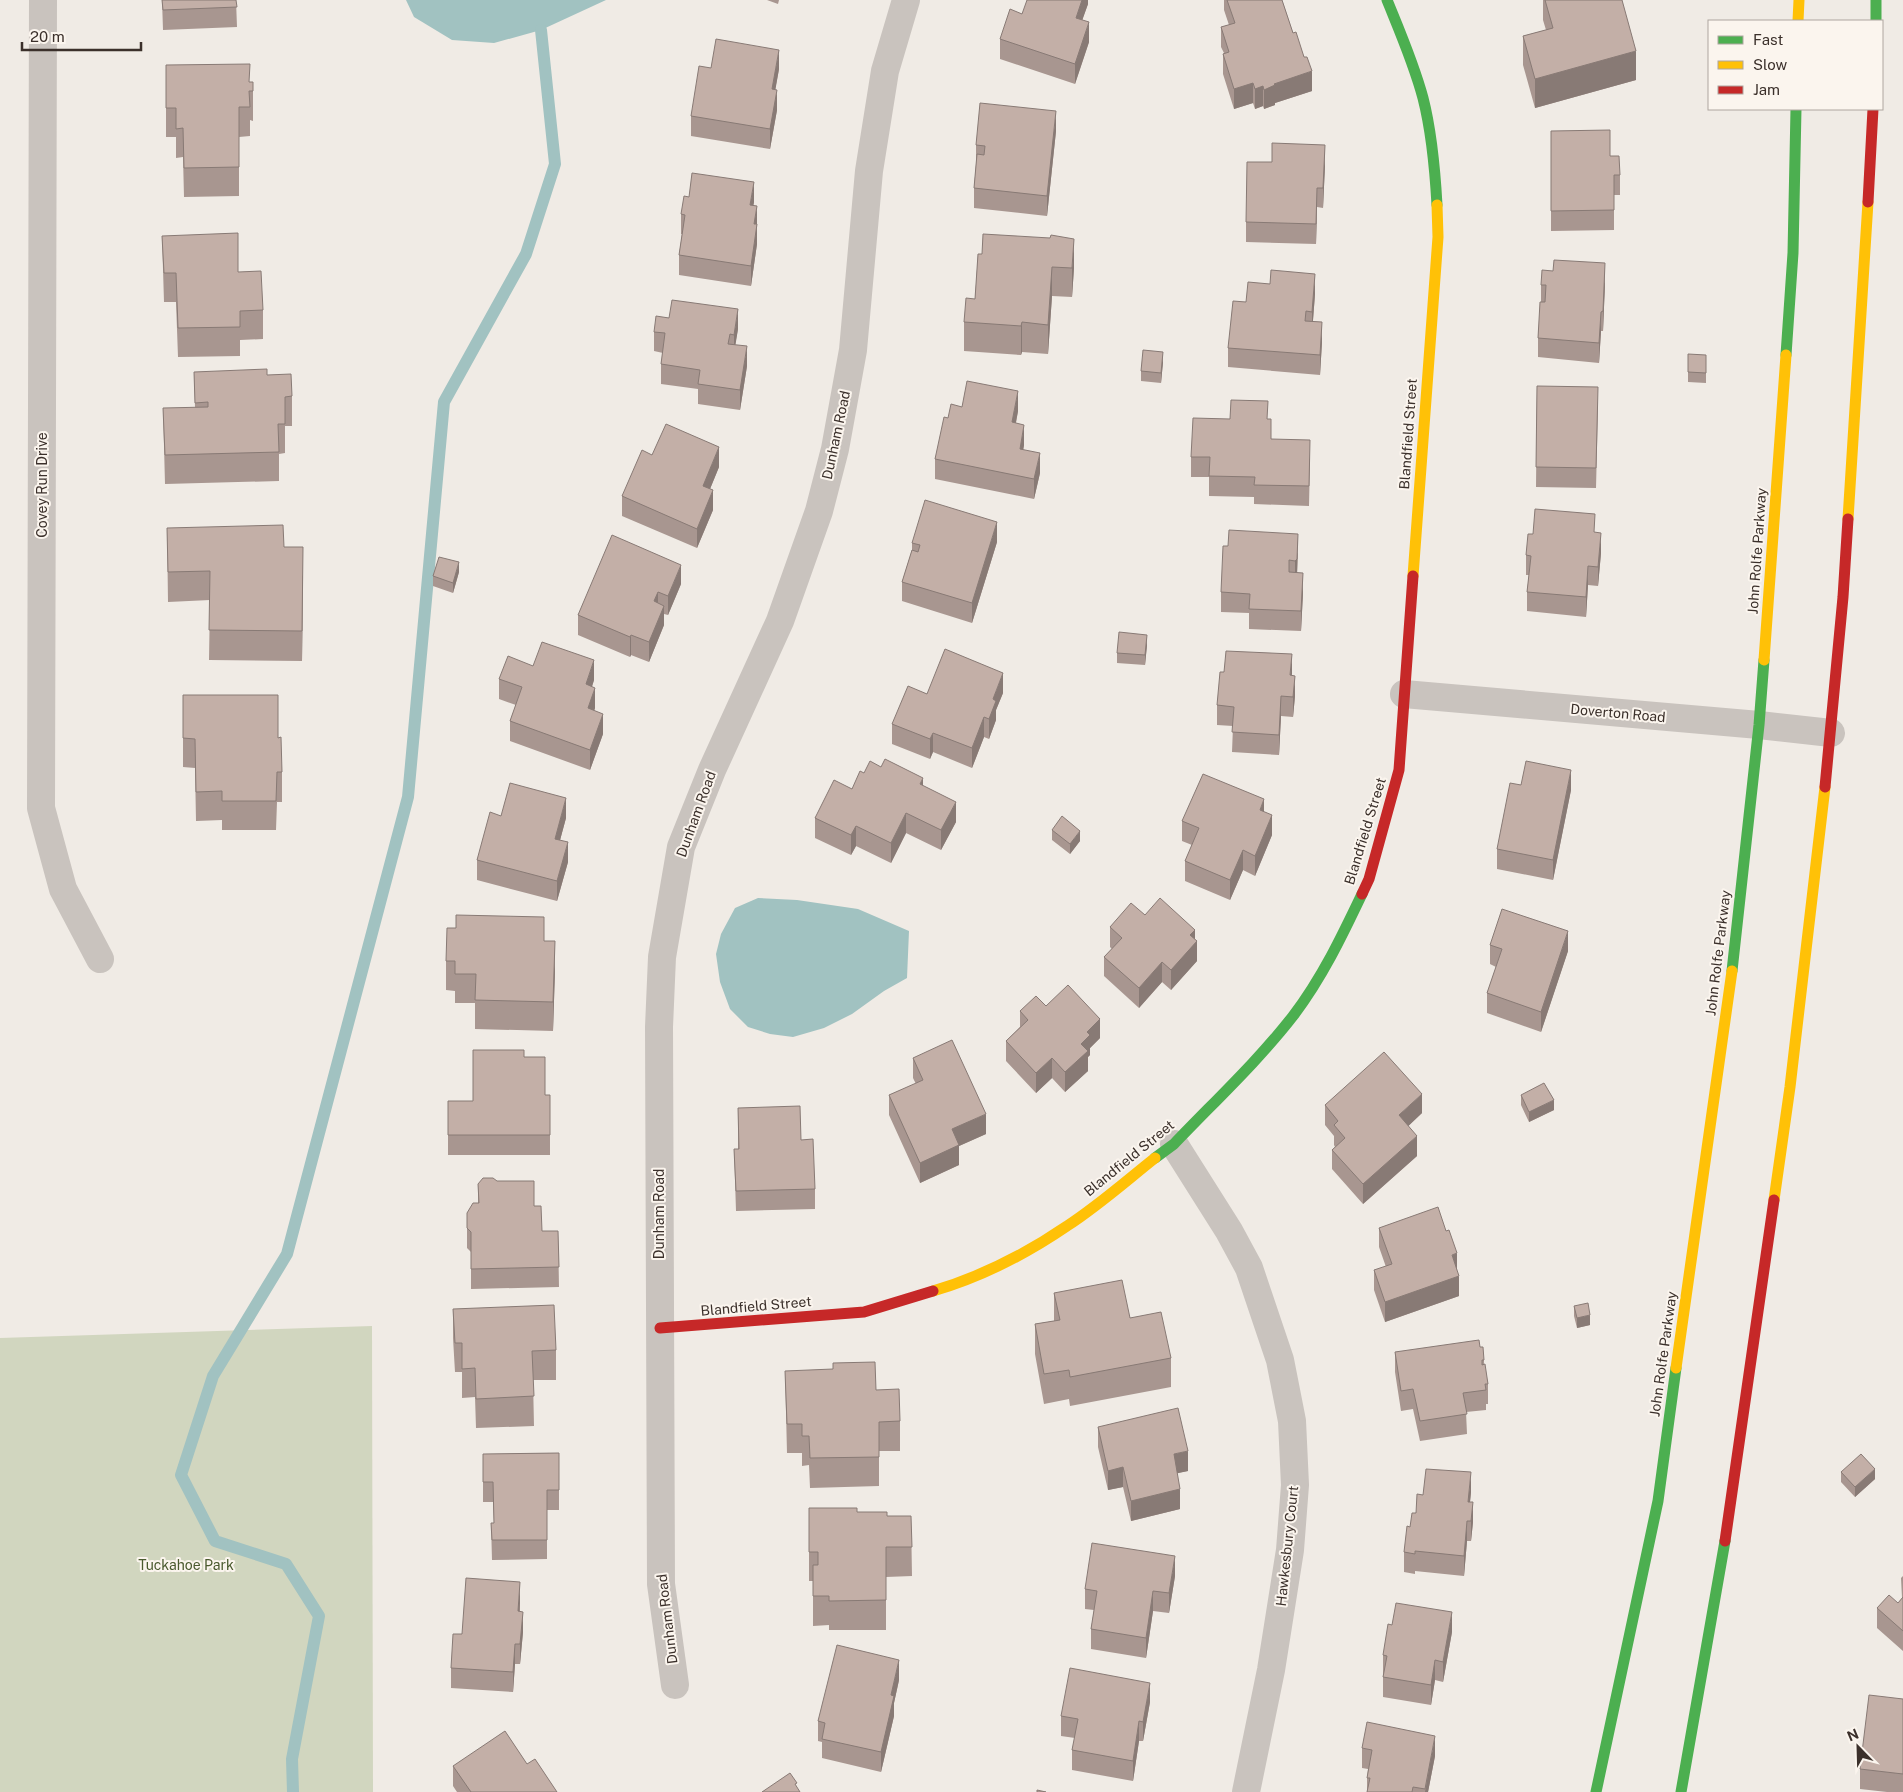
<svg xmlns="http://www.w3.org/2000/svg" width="1903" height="1792" viewBox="0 0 1903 1792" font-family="'Public Sans',sans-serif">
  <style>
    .green { fill: #d1d6bf }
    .water { fill: #a1c2c1 }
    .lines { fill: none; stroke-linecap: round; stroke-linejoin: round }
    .stream { stroke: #a1c2c1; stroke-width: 12 }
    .street { stroke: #c9c3be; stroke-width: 28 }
    .fast { stroke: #4caf50; stroke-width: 11 }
    .slow { stroke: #ffc107; stroke-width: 11 }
    .jam { stroke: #c62828; stroke-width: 11 }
    .wall { fill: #a89690 }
    .shaded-wall { fill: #887a75 }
    .building { fill: #c3afa7; stroke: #887a75 }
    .labels { text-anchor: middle; stroke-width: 4; stroke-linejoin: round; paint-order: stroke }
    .street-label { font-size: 14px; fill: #3b302b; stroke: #fbf5ee }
    .park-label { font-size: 14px; fill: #4a5a2e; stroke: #fbf5ee }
  </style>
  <rect width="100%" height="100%" fill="#f0ebe5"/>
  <path class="green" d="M372 1326 373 1792H0V1338Z"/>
  <path class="water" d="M406 0H606L541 30 494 43 452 40 414 17Z
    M758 898 797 900 858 909 909 931 907 978 884 991 852 1014 824 1028 793 1037 770 1034 748 1027 730 1009 720 982 716 954 721 934 735 908Z"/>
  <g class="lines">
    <path class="stream" d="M293 1792 292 1759 319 1616 286 1564 215 1541 181 1475 213 1376 287 1254 408 797 444 402 526 254 555 164 541 30"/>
    <path class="street" d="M43 0 41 808 63 889 100 959
      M1404 694 1759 725 1831 733
      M1174 1144 1229 1231 1249 1268 1280 1360 1292 1421 1295 1485 1290 1550 1271 1670 1246 1792
      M675 1685 661 1584 659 1027 662 957 681 847 712 770 780 621 819 511 835 449 853 350 869 171 885 71 906 0"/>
    <path class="fast" d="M1387 0C1400 32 1414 64 1423 98 1432 133 1435 169 1437 205
      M1876 0V21
      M1786 355 1793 253 1796 109
      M1732 971 1759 725 1764 660
      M1155 1158 1174 1144C1213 1103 1259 1060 1293 1016 1322 978 1342 936 1362 894
      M1596 1792 1658 1501 1676 1368
      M1681 1792 1725 1541"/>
    <path class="slow" d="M1798 21 1799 0
      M1848 519 1868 202
      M1413 576 1438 237 1437 205
      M1764 660 1786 355
      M1774 1200 1790 1087 1825 787
      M933 1291C981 1277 1026 1254 1067 1226 1098 1206 1126 1181 1155 1158
      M1676 1368 1732 971"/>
    <path class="jam" d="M1868 202 1873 109
      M1825 787 1843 597 1848 519
      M1362 894 1369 879 1399 770 1413 576
      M660 1328 864 1312 933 1291
      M1725 1541 1774 1200"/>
  </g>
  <path class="wall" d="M162 0H236L237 27 163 30Z
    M767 0H779L778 4Z
    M1088 0V4L1082 20 1089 42 1075 84 1000 59V39L1022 14Z
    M1224 0H1282L1312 91 1275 103V105L1264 109 1263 106 1255 109 1253 103 1234 109 1223 74V54L1224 53 1221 47V27L1229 25 1224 10Z
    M1543 0H1622L1636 80 1535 108 1523 65V36L1546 30 1543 20Z
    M166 65 250 82H253V121L250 120V136L239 137V196L184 197 183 157 176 158V137H166Z
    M711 68 779 69 775 90 777 110 770 149 691 136V116Z
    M1056 131 1047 216 974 208V188L976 164V145Z
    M1551 131 1610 156 1620 175V195H1614V230L1551 231Z
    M1325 165 1323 208 1317 207 1316 244 1246 242V222Z
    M754 202 753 206 757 224V244L751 286 679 275V255L682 234H681V214Z
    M162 236 238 272 263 310V339L240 340V356L178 357 176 302H164Z
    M978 254 1074 268 1072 297 1052 296 1048 354 1022 352 1021 355 964 351V322L975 299Z
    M1605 283 1603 331H1601L1599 363 1538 357V338L1541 302V285Z
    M1270 284 1315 294 1313 321 1322 342 1320 375 1228 367V348L1246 302Z
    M738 329 735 345 747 366 740 410 698 404V389L661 384V364L663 353 654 351V332Z
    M1163 362 1161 383 1141 381V371Z
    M1706 365V383L1688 382V372Z
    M194 372 292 396V426H285V453L279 454V481L165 484 163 408H195Z
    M1537 386 1598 407 1596 488 1536 487Z
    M962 407 1018 411 1016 423 1024 445 1023 450 1040 473 1034 499 935 479V459L948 418Z
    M1268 419 1271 439 1310 459 1309 506 1254 504V497L1209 496V477H1191V457Z
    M652 455 719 467 710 489 713 510 697 548 622 516V496Z
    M167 528 303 576 302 661 209 660 210 600 168 602Z
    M1595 533 1601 553 1598 586 1588 585 1586 617 1527 611V592L1529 575H1526V555L1533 534Z
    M997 542 972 623 902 601V582L912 550V543Z
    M1298 553 1297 573 1303 593 1301 631 1249 629V613L1221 612V592Z
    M459 572 453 593 433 586V576Z
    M681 584 668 615 664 614V625L649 662 631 655 630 657 578 635V615Z
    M1147 645 1145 665 1117 663V653Z
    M533 666 594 680 592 687 595 708 594 711 603 734 590 770 510 741V721L516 705 499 699V679Z
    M1292 675 1295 696 1293 717 1281 716 1279 755 1232 752 1233 726 1217 725V705Z
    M1003 693 996 710V720L989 739 984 737 972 768 933 752 930 759 892 744V724L927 694Z
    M183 695 278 738 282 772V802H277L276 830H222V820L196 821 195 768 183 767Z
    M864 773 923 786 956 822 941 850 906 833 891 863 856 846 851 855 815 838V818L852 789Z
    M1521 785 1571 790 1553 880 1497 869V849Z
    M1264 812 1272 835 1255 876 1243 870 1230 900 1185 881V861L1192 845 1182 841V821Z
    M501 816 566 818 560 840 568 862 557 901 477 880V860Z
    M1052 830 1080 841 1070 854 1052 840Z
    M1145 915 1195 940 1197 961 1171 990 1162 982 1139 1008 1104 976V957L1112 949 1110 947V927Z
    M544 941 555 970 553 1031 475 1029V1003H455V991L446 990V961Z
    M1490 945 1568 951 1541 1032 1487 1013V993L1496 967 1490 964Z
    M1046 1006 1100 1038 1090 1048V1055L1088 1057V1071L1065 1092 1052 1078 1036 1093 1006 1061V1041L1020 1027V1011Z
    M524 1057 545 1095H550V1155H448V1101H473Z
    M913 1058 986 1134 959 1146V1165L920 1183 889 1115V1095L916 1084 913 1078Z
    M1521 1095 1554 1110 1529 1122 1521 1105Z
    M1325 1105 1422 1113 1408 1126 1417 1156 1363 1204 1332 1169V1150L1335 1147 1334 1145V1136L1325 1125Z
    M738 1108 801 1140 815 1189V1209L736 1211 734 1149H738Z
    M497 1181 534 1206 542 1231H558L559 1287 471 1289V1252L467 1248V1213L478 1203V1184Z
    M1379 1228 1457 1271 1459 1296 1385 1322 1374 1290V1270L1386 1267 1379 1247Z
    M1054 1293 1130 1318 1171 1358V1387L1070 1406 1069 1399 1044 1404 1035 1354V1324L1054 1321Z
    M1574 1306 1590 1325 1577 1328 1574 1316Z
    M453 1309 556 1350V1380H533L534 1426 476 1428 475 1397 462 1398V1372H455L453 1338Z
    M1480 1347 1484 1360V1364L1488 1384V1404H1486V1410L1466 1412 1467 1434 1420 1441 1413 1409 1401 1411 1395 1372V1352Z
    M785 1371 876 1390 900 1421V1451H879V1486L810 1488 809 1465 802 1466V1453H787Z
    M1098 1427 1188 1471 1177 1473 1180 1509 1131 1521 1123 1487 1108 1490 1098 1447Z
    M559 1453V1510H547V1559L492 1560 491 1523H494L493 1502H483V1454Z
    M1841 1472 1875 1479 1855 1497 1841 1482Z
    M1471 1492 1470 1502 1473 1522 1471 1541H1467L1464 1576 1415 1571V1574L1404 1572V1552L1410 1527 1423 1495Z
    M809 1508 857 1512 887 1516H911L912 1576 886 1577V1630H829V1625L813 1626V1581H809Z
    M1175 1576 1169 1613 1153 1611 1146 1658 1091 1649V1629L1094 1610 1085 1609V1589Z
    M1903 1576V1651L1877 1628V1608L1898 1603 1902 1598 1901 1578Z
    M520 1602V1612L523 1632 520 1664H515L513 1692 451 1688V1668L462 1634Z
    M1452 1632 1443 1682 1435 1680 1431 1705 1383 1697V1655Z
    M899 1680 894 1703V1716L881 1772 822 1758V1742L818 1741V1721Z
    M1903 1699V1792H1887L1860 1789V1769Z
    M1150 1702 1143 1741H1139L1133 1781 1072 1770V1750L1075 1738 1061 1736V1716Z
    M1362 1748 1435 1756 1428 1792H1367V1778L1368 1769 1362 1768Z
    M527 1764 557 1792H457L453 1786V1766Z"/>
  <path class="shaded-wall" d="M1082 0H1088V4L1076 38V18Z
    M1089 22V42L1075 84V64Z
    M779 50V69L772 109V89Z
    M1636 51V80L1535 108V79Z
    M1312 71V91L1275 103V105L1264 109V90L1274 84Z
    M1253 83V103L1234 109V89Z
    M1263 86V106L1255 109V89Z
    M777 90V110L770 149V129Z
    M1056 111V131L1047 216V196Z
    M1325 145V165L1323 208V188Z
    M754 182V202L750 225V205Z
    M1317 188V207L1316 244V224Z
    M757 206V226L754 224Z
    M757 224V244L751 286V266Z
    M1074 239V268L1072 297V268Z
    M1605 263V283L1603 331V311Z
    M1052 267V296L1048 354V325Z
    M1315 274V294L1312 332V312Z
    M738 309V329L734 354V335Z
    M1601 312V331L1599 363V343Z
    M1022 322V352L1021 355V326Z
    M1322 322V342L1320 375V355Z
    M747 346V366L740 410V390Z
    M1163 352V362L1161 383V373Z
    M1018 391V411L1012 442V422Z
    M1024 425V445L1020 469V449Z
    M719 447V467L703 506V486Z
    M1040 453V473L1034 499V479Z
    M713 490V510L697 548V529Z
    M997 522V542L972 623V603Z
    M1601 533V553L1598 586V567Z
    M1298 534 1297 578 1295 581V561Z
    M303 547V576L302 661V631Z
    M459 562V572L453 593V583Z
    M681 565V584L668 615V596Z
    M1588 566V585L1586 617V597Z
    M1303 573V593L1301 631V611Z
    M658 592V611L654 601Z
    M664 606V625L649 662V642Z
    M631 635V655L630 657V637Z
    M1147 635V645L1145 665V655Z
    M1292 654V674L1290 695V675Z
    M594 660V680L586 704V684Z
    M1003 673V693L996 710V720L989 739V719L993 699Z
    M1295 676V696L1293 717V697Z
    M595 688V708L588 728V708Z
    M1281 696V716L1279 755V735Z
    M603 714V734L590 770V750Z
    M984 717V737L972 768V748Z
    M933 733V752L930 759V739Z
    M1571 770V790L1553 880V860Z
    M923 778V798L920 784Z
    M566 798V818L555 859V839Z
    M1264 799V819L1260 810Z
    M956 802V822L941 850V830Z
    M906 813V833L891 863V843Z
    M1272 815V835L1255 876V856Z
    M856 826V846L851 855V835Z
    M1080 831V841L1070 854V844Z
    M568 842V862L557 901V881Z
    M1243 850V870L1230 900V880Z
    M1195 930V943L1197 941V961L1171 990V970L1190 935Z
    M1568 931V951L1541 1032V1012Z
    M555 941V970L553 1031V1002Z
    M1162 962V982L1139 1008V988Z
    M1100 1019V1038L1090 1048V1055L1088 1057V1071L1065 1092V1072L1087 1032Z
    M1052 1058V1078L1036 1093V1073Z
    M1422 1094V1113L1399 1135V1115Z
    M1554 1100V1110L1529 1122V1112Z
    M986 1114V1134L959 1146V1165L920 1183V1163L952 1129Z
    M1417 1136V1156L1363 1204V1184Z
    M1457 1253V1273L1452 1255Z
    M1459 1276V1296L1385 1322V1302Z
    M1590 1315V1325L1577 1328V1318Z
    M1188 1451V1471L1174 1474V1454Z
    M1123 1467V1487L1108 1490V1471Z
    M1875 1469V1479L1855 1497V1487Z
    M1471 1472V1492L1468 1521V1502Z
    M1180 1489V1509L1131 1521V1501Z
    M1473 1502V1522L1471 1541V1521Z
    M1467 1521V1541L1464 1576V1556Z
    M1175 1556V1576L1169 1613V1593Z
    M520 1582V1602L518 1631V1611Z
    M1153 1591V1611L1146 1658V1638Z
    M523 1612V1632L520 1664V1644Z
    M1452 1612V1632L1443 1682V1662Z
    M515 1644V1664L513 1692V1672Z
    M899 1660V1680L894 1703V1716L881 1772V1752L891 1695Z
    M1435 1660V1680L1431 1705V1685Z
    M1150 1683V1702L1143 1741V1722Z
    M1139 1721V1741L1133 1781V1761Z
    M1435 1736V1756L1428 1792H1425Z"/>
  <path class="building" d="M162 0H236L237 7 163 10Z
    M1027 0H1082L1076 18 1089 22 1075 64 1000 39 1010 9 1022 14Z
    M1227 0H1282L1293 33 1296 32 1304 57H1307L1312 71 1274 84 1275 85 1264 90 1263 86 1255 89 1253 83 1234 89 1223 54 1229 52 1221 27 1235 23Z
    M1545 0H1622L1636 51 1535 79 1523 36 1553 28Z
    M716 39 779 50 772 89 777 90 770 129 691 116 699 66 711 68Z
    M250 64 249 82H253V91H249L250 107H239V167L184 168 183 128 176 129V108H166V65Z
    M980 103 1056 111 1047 196 974 188 977 154 984 155 985 146 976 145Z
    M1610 130V156H1619L1620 175H1614V210L1551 211V131Z
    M1272 143 1325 145 1323 188H1317L1316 224 1246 222 1247 162H1272Z
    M692 173 754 182 750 205 757 206 754 224H757L751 266 679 255 685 215 681 214 684 196 689 197Z
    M238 233V272L261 271 263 310 240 311V327L178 328 176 273H164L162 236Z
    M983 234 1050 238 1051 235 1074 239 1072 268 1052 267 1048 325 1022 322 1021 326 964 322 966 298 975 299 978 254H982Z
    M1554 260 1605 263 1603 311 1601 312 1599 343 1538 338 1540 302H1545L1546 285H1541L1542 270 1553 271Z
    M1271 270 1315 274 1312 312 1306 311 1305 321 1322 322 1320 355 1228 348 1233 301 1246 302 1248 282 1270 284Z
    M672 300 738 309 734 335 730 334 728 344 747 346 740 390 698 384 700 370 661 364 665 333 654 332 656 316 669 318Z
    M1143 350 1163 352 1161 373 1141 371Z
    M1688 354 1706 355V373L1688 372Z
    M267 369V375L291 374 292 396 285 397V424H278L279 452 165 455 163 408 208 407V402L195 403 194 372Z
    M967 381 1018 391 1012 422 1024 425 1020 449 1040 453 1034 479 935 459 944 417 948 418 951 404 962 407Z
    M1537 386 1598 387 1596 468 1536 467Z
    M1231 400 1268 401 1267 419H1271V439L1310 440 1309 486 1254 485 1255 477 1209 476 1210 457H1191L1193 418 1230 419Z
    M666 424 719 447 703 486 713 490 697 529 622 496 642 450 652 455Z
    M925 500 997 522 972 603 902 582 912 550 918 552 920 545 912 543Z
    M1535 509 1595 514 1594 532 1601 533 1598 567 1588 566 1586 597 1527 592 1531 556 1526 555 1528 534H1533Z
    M283 525 284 547H303L302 631 209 630 210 571 168 572 167 528Z
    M1229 530 1298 534 1297 559 1295 561 1289 560V572L1303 573 1301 611 1249 609 1250 594 1221 592 1223 546H1228Z
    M612 535 681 565 668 596 658 592 654 601 664 606 649 642 631 635 630 637 578 615Z
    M439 557 459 562 453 583 433 576Z
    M1119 632 1147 635 1145 655 1117 653Z
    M542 642 594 660 586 684 595 688 588 708 603 714 590 750 510 721 522 687 499 679 508 656 533 666Z
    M945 649 1003 673 993 699 996 701 989 719 984 717 972 748 933 733 930 739 892 724 908 686 927 694Z
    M1226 651 1292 654 1290 675 1295 676 1293 697 1281 696 1279 735 1232 732 1234 707 1217 705 1220 672H1224Z
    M183 695H278V738L281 737 282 772H277L276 801H222V791L196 792 195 739 183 738Z
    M885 759 923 778 920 784 956 802 941 830 906 813 891 843 856 826 851 835 815 818 834 780 852 789 860 771 864 773 870 761 881 767Z
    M1526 761 1571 770 1553 860 1497 849 1510 783 1521 785Z
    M1203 774 1264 799 1260 810 1272 815 1255 856 1243 850 1230 880 1185 861 1199 828 1182 821Z
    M510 783 566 798 555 839 568 842 557 881 477 860 490 812 501 816Z
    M1062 816 1080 831 1070 844 1052 830Z
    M1160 898 1195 930 1190 935 1197 941 1171 970 1162 962 1139 988 1104 957 1122 938 1110 927 1131 903 1145 915Z
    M1502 909 1568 931 1541 1012 1487 993 1502 949 1490 945Z
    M456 915 544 917V941H555L553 1002 475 1000 476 974H455V961H446L447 928H456Z
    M1068 985 1100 1019 1087 1032 1090 1035 1081 1044 1088 1051 1065 1072 1052 1058 1036 1073 1006 1041 1028 1020 1020 1011 1036 996 1046 1006Z
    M952 1040 986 1114 952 1129 959 1145 920 1163 889 1095 923 1080 913 1058Z
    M473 1050H524V1057H545V1095H550V1135H448V1101H473Z
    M1384 1052 1422 1094 1399 1115 1417 1136 1363 1184 1332 1150 1345 1138 1334 1125 1338 1121 1325 1105Z
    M1544 1083 1554 1100 1529 1112 1521 1095Z
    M800 1106 801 1140 813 1139 815 1189 736 1191 734 1149H739L738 1108Z
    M483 1178H493L497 1181H534V1206H541L542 1231H558L559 1267 471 1269V1232L467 1228V1213L473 1203H479L478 1184Z
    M1438 1207 1446 1231 1449 1230 1457 1253 1452 1255 1459 1276 1385 1302 1374 1270 1392 1264 1379 1228Z
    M1122 1280 1130 1318 1161 1312 1171 1358 1070 1377 1069 1370 1044 1374 1035 1324 1060 1320 1054 1293Z
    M1588 1303 1590 1315 1577 1318 1574 1306Z
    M554 1305 556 1350 532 1351 534 1396 476 1399 475 1368 462 1369V1343H455L453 1309Z
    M1479 1340 1480 1347H1483L1484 1360H1482V1365L1485 1364 1488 1384H1485L1486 1390 1463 1393 1467 1414 1420 1421 1413 1389 1401 1391 1395 1352Z
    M875 1362 876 1390 899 1389 900 1421 879 1422V1457L810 1458 809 1436H802V1424H787L785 1371 833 1369V1363Z
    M1178 1408 1188 1451 1174 1454 1180 1489 1131 1501 1123 1467 1108 1471 1098 1427Z
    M559 1453V1490H547V1540H492L491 1523H494L493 1482H483V1454Z
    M1861 1454 1875 1469 1855 1487 1841 1472Z
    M1426 1469 1471 1472 1468 1502H1473L1471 1521H1467L1464 1556 1415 1551V1554L1404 1552 1407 1526 1410 1527 1412 1513H1416L1417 1494 1423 1495Z
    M809 1508H857V1512H887V1516H911L912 1547H886V1600L829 1601V1596H813V1565H818V1552H809Z
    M1092 1543 1175 1556 1169 1593 1153 1591 1146 1638 1091 1629 1097 1591 1085 1589Z
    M466 1578 520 1582 518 1611 523 1612 520 1644H515L513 1672 451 1668 453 1634H462Z
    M1889 1595 1898 1603 1903 1597V1631L1877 1608Z
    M1396 1603 1452 1612 1443 1662 1435 1660 1431 1685 1383 1677 1387 1656 1383 1655 1388 1624 1392 1625Z
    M837 1645 899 1660 891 1695 894 1696 881 1752 822 1739 825 1723 818 1721Z
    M1070 1668 1150 1683 1143 1722 1139 1721 1133 1761 1072 1750 1078 1719 1061 1716Z
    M1869 1695 1903 1699V1774L1860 1769Z
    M1367 1722 1435 1736 1425 1789 1413 1787 1412 1792H1367L1370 1778H1367L1372 1750 1362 1748Z
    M505 1731 527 1764 535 1759 557 1792H471L453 1766Z
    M790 1773 797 1783 795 1784 800 1792H762Z
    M1037 1790 1046 1792H1037Z"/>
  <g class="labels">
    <g class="street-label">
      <text transform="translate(1408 434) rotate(-86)" y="5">Blandfield Street</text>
      <text transform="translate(836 435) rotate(-78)" y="5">Dunham Road</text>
      <text transform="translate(42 485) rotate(-90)" y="5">Covey Run Drive</text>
      <text transform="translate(1757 551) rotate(-86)" y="5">John Rolfe Parkway</text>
      <text transform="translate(1618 713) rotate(5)" y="5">Doverton Road</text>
      <text transform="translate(696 814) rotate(-70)" y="5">Dunham Road</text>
      <text transform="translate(1365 831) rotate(-73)" y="5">Blandfield Street</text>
      <text transform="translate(1718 953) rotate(-83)" y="5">John Rolfe Parkway</text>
      <text transform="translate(1129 1158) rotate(-39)" y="5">Blandfield Street</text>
      <text transform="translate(659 1214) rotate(-90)" y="5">Dunham Road</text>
      <text transform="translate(756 1306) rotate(-5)" y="5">Blandfield Street</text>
      <text transform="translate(1663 1354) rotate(-82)" y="5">John Rolfe Parkway</text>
      <text transform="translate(1287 1546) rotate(-84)" y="5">Hawkesbury Court</text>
      <text transform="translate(667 1619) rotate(-97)" y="5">Dunham Road</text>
    </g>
    <g class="park-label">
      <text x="186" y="1570">Tuckahoe Park</text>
    </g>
  </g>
  <rect x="1708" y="20" width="175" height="90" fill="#fbf5ee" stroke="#aea6a0"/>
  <rect x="1718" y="36" width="25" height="8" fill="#4caf50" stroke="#aea6a0"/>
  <text x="1753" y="45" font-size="15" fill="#3b302b">Fast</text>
  <rect x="1718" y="61" width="25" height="8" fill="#ffc107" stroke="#aea6a0"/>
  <text x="1753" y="70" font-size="15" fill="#3b302b">Slow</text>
  <rect x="1718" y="86" width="25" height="8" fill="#c62828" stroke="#aea6a0"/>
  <text x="1753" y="95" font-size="15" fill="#3b302b">Jam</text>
  <g transform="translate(1858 1747) rotate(337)" stroke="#fbf5ee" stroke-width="4" paint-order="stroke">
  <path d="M0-4L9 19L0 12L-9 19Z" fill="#3b302b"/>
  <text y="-8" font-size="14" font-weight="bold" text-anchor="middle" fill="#3b302b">N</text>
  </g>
  <path d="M22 42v8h119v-8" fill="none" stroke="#3b302b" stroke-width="2.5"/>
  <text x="30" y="42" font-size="15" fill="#3b302b" stroke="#fbf5ee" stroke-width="4" paint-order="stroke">20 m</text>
</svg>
